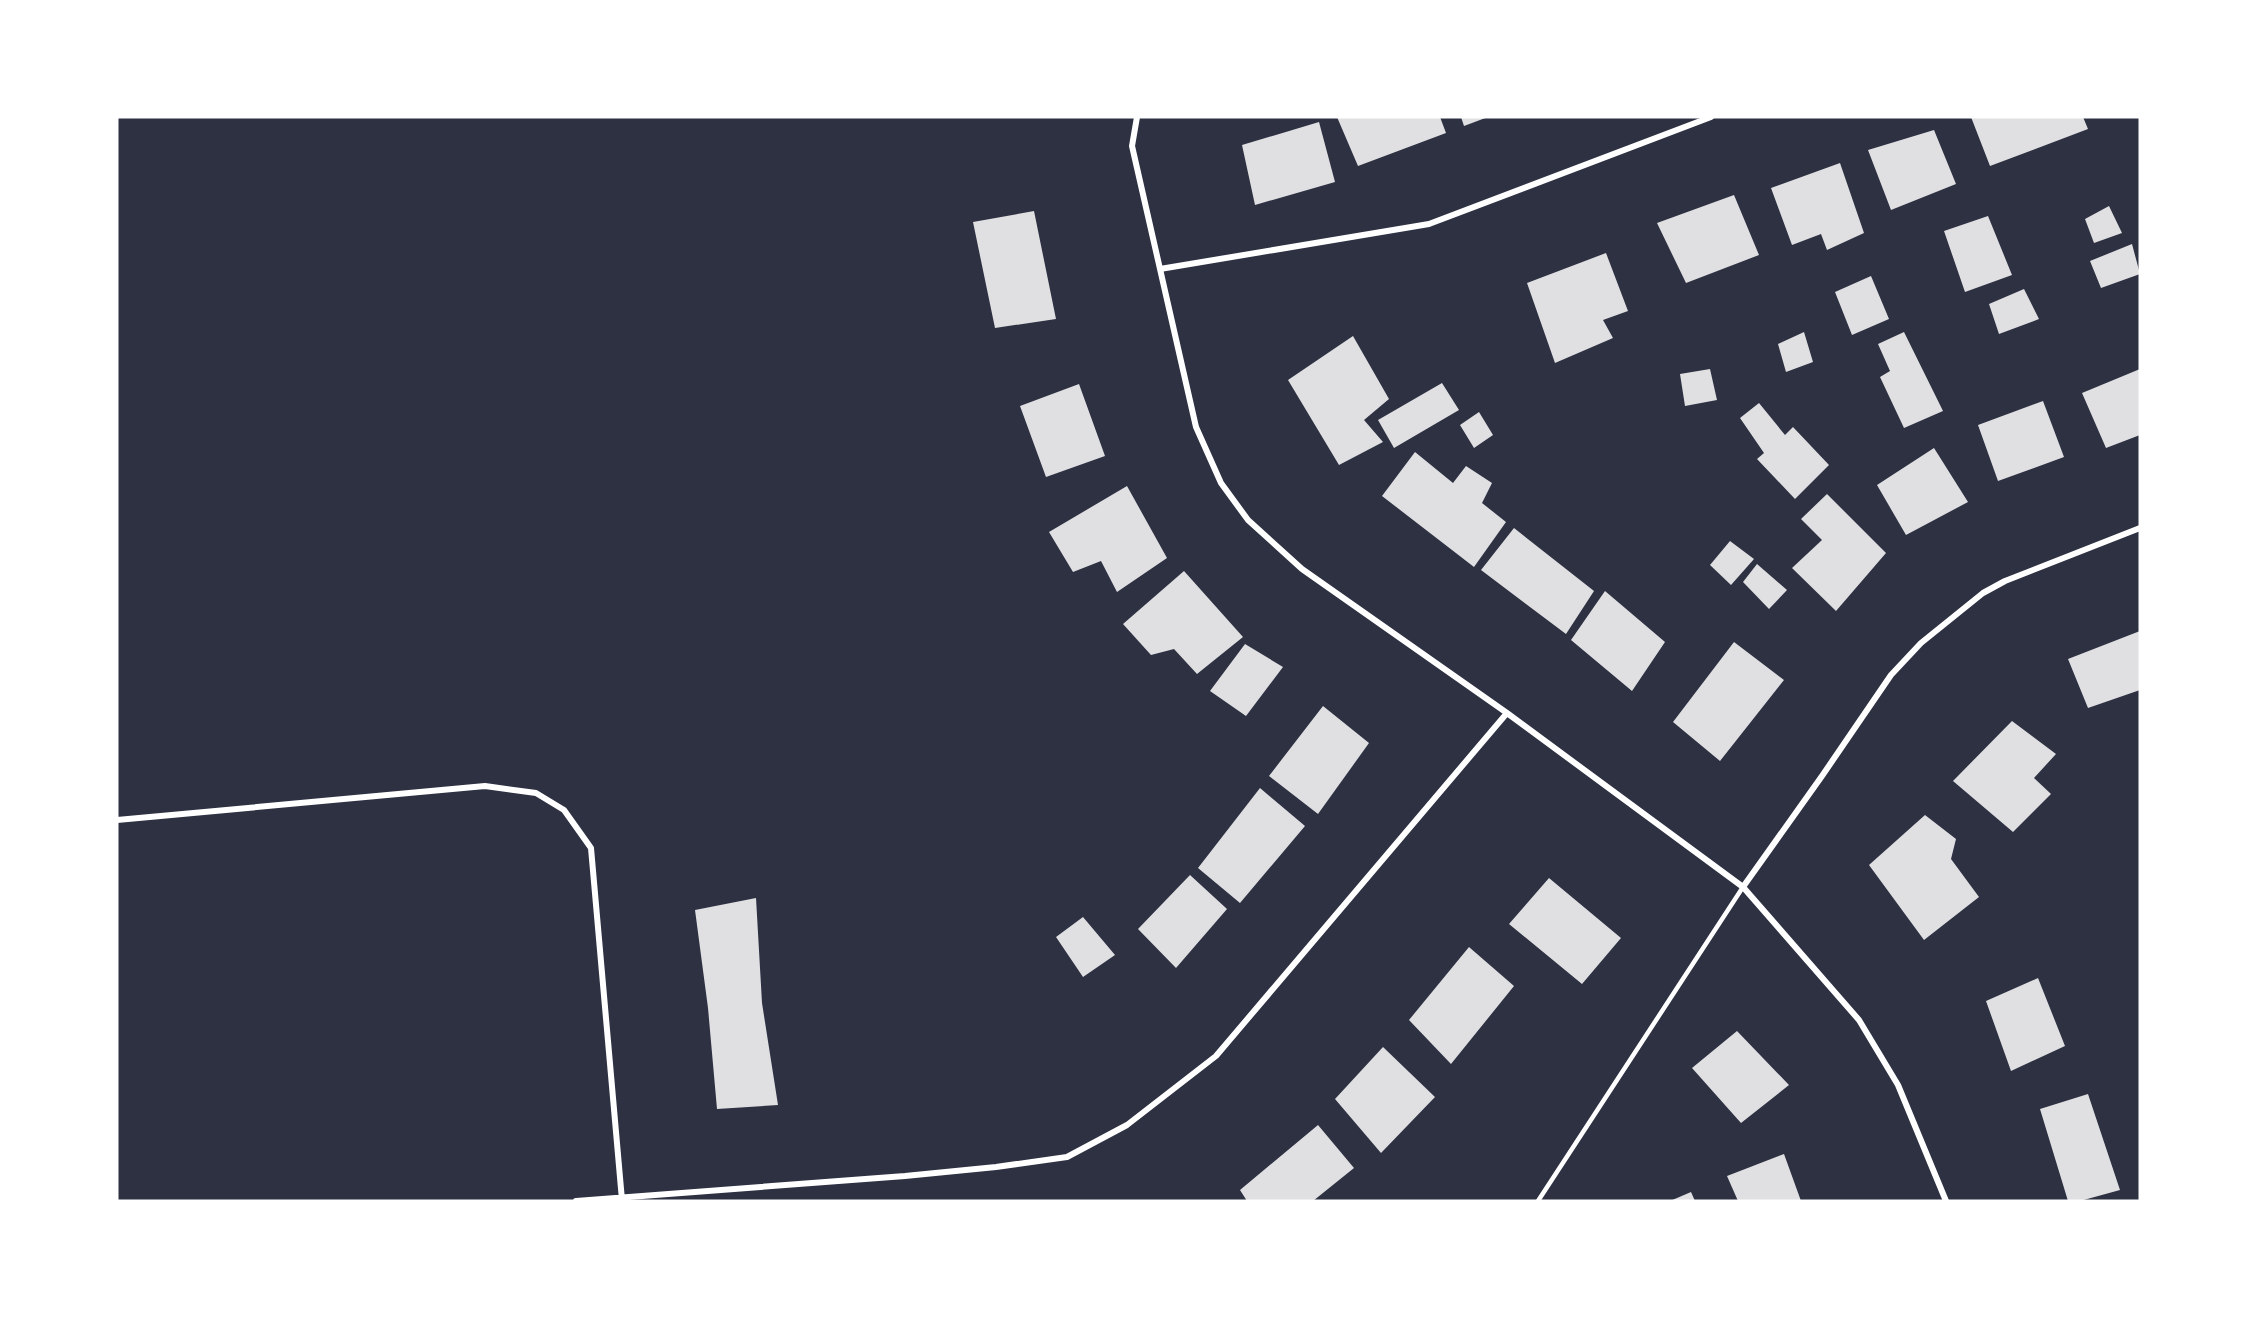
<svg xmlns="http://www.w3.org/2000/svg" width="2257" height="1318" viewBox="0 0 2257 1318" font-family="Figtree,sans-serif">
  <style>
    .building { fill: #e0e0e3 }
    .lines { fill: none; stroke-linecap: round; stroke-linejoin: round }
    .service { stroke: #fff; stroke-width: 4.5 }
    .minor { stroke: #fff; stroke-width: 6 }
  </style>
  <rect width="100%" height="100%" fill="#2d3142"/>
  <path class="building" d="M1337 117H1440L1446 133 1358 166Z
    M1461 117H1488L1464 126Z
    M1971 117H2083L2088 129 1990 166Z
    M1319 122 1335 182 1255 205 1242 145Z
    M1934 130 1956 184 1891 210 1868 150Z
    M1840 163 1864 233 1827 250 1821 234 1792 245 1771 188Z
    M1734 195 1759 255 1686 283 1657 223Z
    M2109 206 2122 233 2094 243 2085 219Z
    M1034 211 1056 319 995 328 973 222Z
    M1988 216 2012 275 1965 292 1944 231Z
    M2132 244 2140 274 2101 288 2090 261Z
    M1606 253 1628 311 1603 320 1613 338 1555 363 1527 283Z
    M1871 276 1889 319 1852 335 1835 292Z
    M2024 289 2039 319 1999 334 1989 304Z
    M1804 332 1813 362 1786 372 1778 344Z
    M1904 332 1943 411 1904 428 1880 377 1890 371 1878 344Z
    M1353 336 1389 399 1364 420 1383 442 1339 465 1288 380Z
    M1710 369 1717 400 1685 406 1680 374Z
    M2140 369V435L2106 448 2082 393Z
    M1442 383 1459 410 1394 448 1378 420Z
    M1079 384 1105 456 1046 477 1020 406Z
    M2043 401 2064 457 1998 481 1978 425Z
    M1759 403 1785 435 1793 427 1829 465 1795 499 1757 459 1764 453 1740 418Z
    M1479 412 1493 435 1474 448 1460 425Z
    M1934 448 1968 502 1906 535 1877 485Z
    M1415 452 1453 483 1466 466 1492 483 1482 503 1506 522 1474 567 1382 496Z
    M1127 486 1167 558 1117 592 1101 561 1073 572 1049 532Z
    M1827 494 1886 553 1836 611 1792 568 1822 540 1801 519Z
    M1514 528 1594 591 1566 634 1481 570Z
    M1730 541 1754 559 1731 585 1710 565Z
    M1757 564 1787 590 1769 609 1743 582Z
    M1184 571 1243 637 1197 674 1174 649 1151 655 1123 624Z
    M1605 591 1665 642 1632 691 1571 640Z
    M2140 631V690L2088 708 2068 659Z
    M1734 642 1784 680 1720 761 1673 722Z
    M1245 644 1283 667 1246 716 1210 691Z
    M1323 706 1369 743 1318 814 1269 776Z
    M2012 721 2056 754 2034 778 2051 794 2013 832 1953 781Z
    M1260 788 1305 826 1240 903 1198 868Z
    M1925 815 1956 839 1951 859 1979 897 1924 940 1869 865Z
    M1190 875 1227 909 1176 968 1138 929Z
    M1549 878 1621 938 1582 984 1509 924Z
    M756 898 762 1003 778 1105 717 1109 708 1008 695 910Z
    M1083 917 1115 955 1083 977 1056 937Z
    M1469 947 1514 986 1451 1064 1409 1020Z
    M2038 978 2065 1046 2011 1071 1986 1001Z
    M1737 1031 1789 1085 1741 1123 1692 1068Z
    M1383 1047 1435 1097 1381 1153 1335 1099Z
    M2088 1094 2120 1190 2080 1201H2068L2040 1109Z
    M1318 1125 1354 1168 1313 1201H1247L1240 1190Z
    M1784 1154 1801 1201H1738L1727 1176Z
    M1691 1192 1695 1201H1670Z"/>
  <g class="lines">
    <path class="service" d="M1538 1201 1743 887"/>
    <path class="minor" d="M1137 117 1132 146 1196 427 1221 483 1248 520 1302 569 1507 713 1743 887 1859 1020 1898 1085 1946 1201
      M1160 269 1429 224 1711 117
      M117 820 485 786 536 793 564 810 591 848 622 1200
      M1743 887 1822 776 1891 675 1921 643 1983 593 2005 581 2140 528
      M576 1201 905 1176 996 1167 1067 1157 1127 1125 1216 1056 1507 713"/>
  </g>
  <rect width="2257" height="1318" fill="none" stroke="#ffffff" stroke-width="237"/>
</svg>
